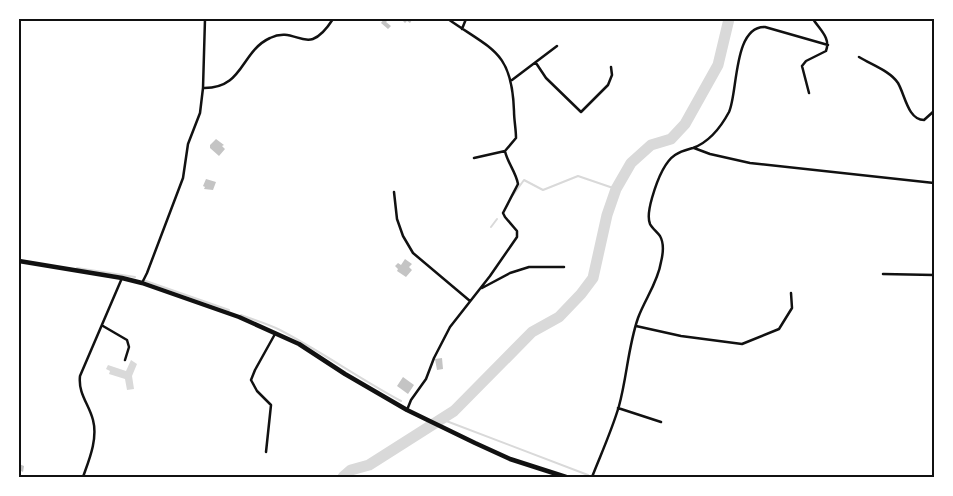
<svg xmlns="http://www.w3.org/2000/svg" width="953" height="496" viewBox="0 0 953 496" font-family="'Space Grotesk',sans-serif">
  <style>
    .water { fill: #d9d9d9 }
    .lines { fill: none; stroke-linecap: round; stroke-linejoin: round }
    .stream { stroke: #d9d9d9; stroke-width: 2 }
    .river { stroke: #d9d9d9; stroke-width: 11 }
    .building { fill: #c4c4c4 }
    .minor { stroke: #111; stroke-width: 2.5 }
    .primary { stroke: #111; stroke-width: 4.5 }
    .neatline { fill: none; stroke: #111; stroke-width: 2 }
  </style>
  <rect width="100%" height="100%" fill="#fff"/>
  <path class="water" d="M131 360 137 364 132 376 134 389 127 390 125 379 109 374 110 371 106 369 108 365 126 371Z"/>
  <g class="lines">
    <path class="stream" d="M513 195 524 180 543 190 578 176 616 189
      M491 227 497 219
      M77 268 135 277
      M143 280 229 310
      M241 315C254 320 268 324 280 330 322 352 360 379 401 401
      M441 419 588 475"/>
    <path class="river" d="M343 477 351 470 369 465 454 411 532 332 559 317 581 294 593 278 607 215 616 189 631 163 651 145 671 139 685 124 718 65 729 19"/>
  </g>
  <path class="building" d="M384 19 388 20 386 22 391 26 388 29 381 23Z
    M404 19H411L412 20 410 23 407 21 405 23 403 21Z
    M216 139 224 145 222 146 225 149 219 156 210 148V145Z
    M206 179 216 182 213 190 204 189 205 187 203 186Z
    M405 259 412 264 409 267 412 270 406 277 397 271 398 269 395 266 398 263 401 265Z
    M442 358 443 369 437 370 435 359Z
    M403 377 414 385 408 394 397 386Z
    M19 464 24 466 23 472 19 470Z"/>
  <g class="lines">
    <path class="minor" d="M448 19C492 50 512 51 514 111 514 120 516 129 516 138L505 151 474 158
      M462 29 466 19
      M859 57C872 65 890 71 898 83 905 95 908 120 924 120L934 111
      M536 63 546 78 581 112 608 85 612 75 611 67
      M512 80 557 46
      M203 88C244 89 240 52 270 38 298 24 306 61 333 19
      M809 93 802 66 806 61 826 51C831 38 820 30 813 19
      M694 148 710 154 750 163 934 183
      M394 192 397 219 403 236 413 253 470 301
      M883 274 934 275
      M142 283 147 273 183 178 188 144 200 113 203 88 205 19
      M482 288 510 273 529 267H564
      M103 326 127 340 129 347 125 360
      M636 326 681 336 742 344 779 329 792 308 791 293
      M618 408 661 422
      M407 410 411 400 426 379 434 358 450 327 490 276 517 237V231L505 217 503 213 518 184C516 172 507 162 505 151
      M266 452 271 405 257 391 251 380 255 370 275 334
      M83 477C89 460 98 439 93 420 89 404 78 394 80 376L122 278
      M592 477C601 454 612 430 619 406 627 377 628 347 638 318 645 299 658 282 661 262 663 254 664 243 660 236 657 232 652 228 650 224 647 217 650 205 652 198 656 184 663 163 675 155 681 151 686 150 693 148 709 142 721 127 729 112 738 93 733 26 765 27L828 45"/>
    <path class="primary" d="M19 261 122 278 142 283 239 317 299 344 345 374 407 410 475 443 510 459 566 477"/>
  </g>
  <rect width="953" height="496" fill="none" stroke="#ffffff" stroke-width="40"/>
  <rect x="20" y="20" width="913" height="456" class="neatline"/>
</svg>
